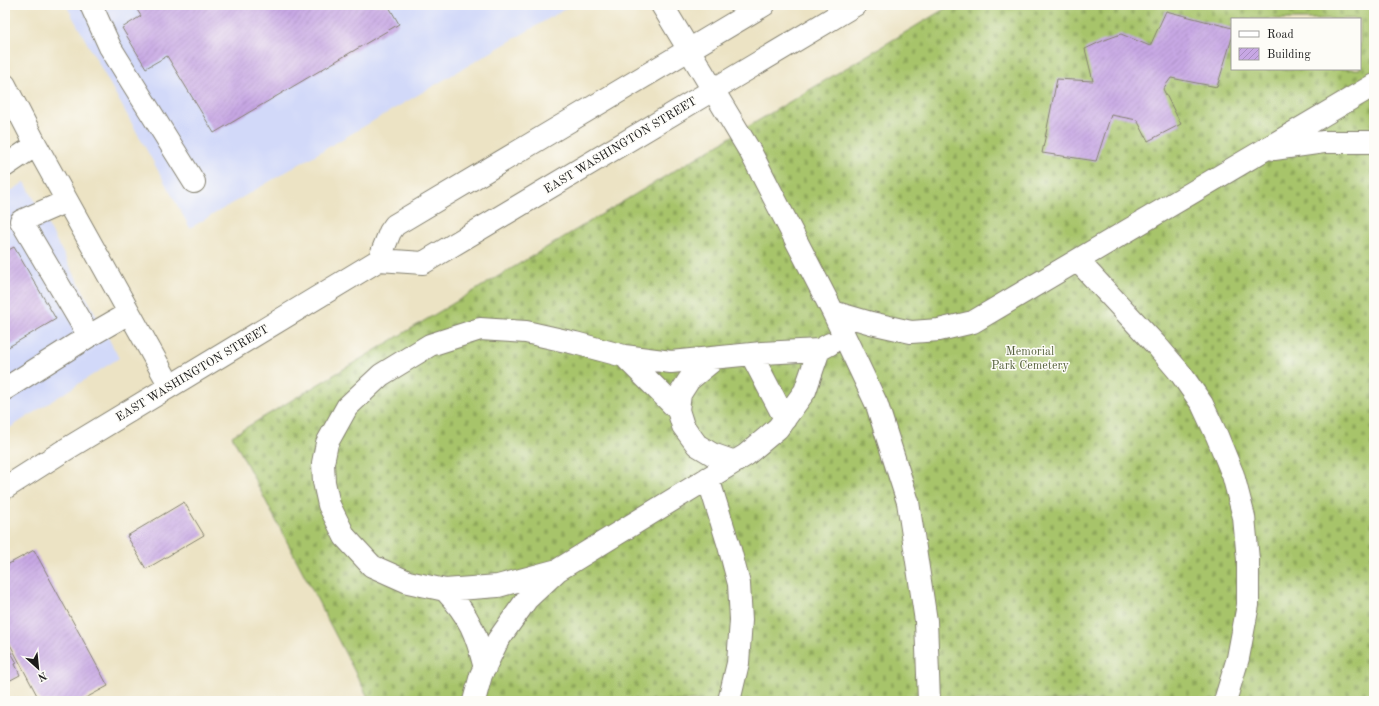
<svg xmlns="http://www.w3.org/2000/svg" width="1379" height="706" viewBox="0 0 1379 706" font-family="'Old Standard TT',serif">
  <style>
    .built { fill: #d2d9f9 }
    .cemetery { fill: url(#cemetery-stones); stroke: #627044; fill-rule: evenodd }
    .building { fill: url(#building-hatch) }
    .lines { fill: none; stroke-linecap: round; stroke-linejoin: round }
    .minor-casing { stroke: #848070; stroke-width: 24 }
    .major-casing { stroke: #848070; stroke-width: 24 }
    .minor { stroke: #fff; stroke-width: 22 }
    .major { stroke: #fff; stroke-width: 22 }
    .labels { text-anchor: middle; stroke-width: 3; stroke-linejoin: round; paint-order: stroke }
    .street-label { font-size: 12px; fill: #1c1c1c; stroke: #fdfcf7 }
    .park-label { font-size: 12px; fill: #545f3c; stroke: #fdfcf7 }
  </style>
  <defs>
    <pattern id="cemetery-stones" width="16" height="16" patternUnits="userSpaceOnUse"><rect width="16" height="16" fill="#a7c46b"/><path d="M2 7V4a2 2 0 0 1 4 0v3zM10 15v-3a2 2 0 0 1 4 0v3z" fill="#8fa85c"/></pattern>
    <pattern id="building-hatch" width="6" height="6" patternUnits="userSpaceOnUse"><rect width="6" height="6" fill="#c7a7e4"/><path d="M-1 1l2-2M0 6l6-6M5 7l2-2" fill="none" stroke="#aa8fc3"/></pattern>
  </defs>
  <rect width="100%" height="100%" fill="#fdfcf7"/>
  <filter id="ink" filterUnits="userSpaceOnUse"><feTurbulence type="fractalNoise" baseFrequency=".025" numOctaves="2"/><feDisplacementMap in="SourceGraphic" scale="8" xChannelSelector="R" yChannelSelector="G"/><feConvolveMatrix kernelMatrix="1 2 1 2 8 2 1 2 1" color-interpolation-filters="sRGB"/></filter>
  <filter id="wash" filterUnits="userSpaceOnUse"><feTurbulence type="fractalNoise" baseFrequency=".012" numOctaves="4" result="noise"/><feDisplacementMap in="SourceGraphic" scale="16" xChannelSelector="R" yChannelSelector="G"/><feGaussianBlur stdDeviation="0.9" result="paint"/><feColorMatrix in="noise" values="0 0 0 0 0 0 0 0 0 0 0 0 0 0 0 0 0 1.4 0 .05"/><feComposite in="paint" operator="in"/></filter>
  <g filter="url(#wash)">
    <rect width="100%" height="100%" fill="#ece3c4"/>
    <path class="built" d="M66 5H572L190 228Z
      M25 182 119 358 5 431V195Z"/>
    <path class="cemetery" d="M951 5H1374V701H370L232 436ZM1232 19H1360V69H1232Z"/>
    <g id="blocks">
      <path class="building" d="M134 5H388L399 24 214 133 167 56 146 68 122 28 141 16Z
        M1166 11 1232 28V38L1217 87 1171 78 1163 89 1181 124 1148 141 1137 120 1111 115 1096 161 1042 153 1057 79 1093 81 1085 49 1102 41 1121 34 1150 46Z
        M14 247 56 319 5 349V252Z
        M184 502 204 535 146 569 127 536Z
        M34 550 108 686 80 701H40L5 635V566Z
        M5 642 17 663 15 664 20 675 5 683Z"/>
    </g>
  </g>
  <g filter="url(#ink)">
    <use href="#blocks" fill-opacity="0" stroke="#848070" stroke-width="1"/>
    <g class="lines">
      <defs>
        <path id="minor" d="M91 5 110 47 194 182
          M662 5 751 153 833 312 877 405 908 502 926 621 929 701
          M5 85 36 145 170 386
          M1274 149 1324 142H1374
          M5 166 36 145
          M67 201 21 221 89 336 129 313
          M1078 261 1158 347 1181 374 1202 404 1217 436 1233 475 1244 517 1248 560V605L1238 658 1225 701
          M833 312 871 323 911 332 939 330 973 322 1374 85
          M751 354 785 419
          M624 356 678 410
          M716 358 689 380 680 394 678 410 683 426 697 445 712 454 735 462
          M5 389 89 336
          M708 478 729 546 739 584 741 620 738 663 729 701
          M558 570 498 586 445 590 408 582 372 566 345 537 329 505 324 482 323 463 327 443 347 407 381 375 430 345 480 329 526 332 575 343 624 356 671 362 762 353 819 350
          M445 590C470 617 476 633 485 668
          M474 701 481 675 498 640 527 599 558 570 746 455 778 428 805 391 819 350 830 344"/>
        <path id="major" d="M379 260 390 232 395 225 764 5
          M5 488 60 453 379 260 423 263 855 5"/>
      </defs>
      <use href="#minor" class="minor-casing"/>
      <use href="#major" class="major-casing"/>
      <use href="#minor" class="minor"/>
      <use href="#major" class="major"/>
    </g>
  </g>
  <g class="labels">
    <g class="street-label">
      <text transform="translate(620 145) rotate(-31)" y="4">EAST WASHINGTON STREET</text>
      <text transform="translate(192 373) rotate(-31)" y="4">EAST WASHINGTON STREET</text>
    </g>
    <g class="park-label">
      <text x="1030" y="355">Memorial<tspan x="1030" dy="14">Park Cemetery</tspan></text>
    </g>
  </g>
  <rect width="1379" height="706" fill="none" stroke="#fdfcf7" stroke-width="20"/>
  <rect x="1231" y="18" width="130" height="52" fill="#fdfcf7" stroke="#a3a29f"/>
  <rect x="1239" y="31" width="20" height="6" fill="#ffffff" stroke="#a3a29f"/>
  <text x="1267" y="38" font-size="12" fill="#1c1c1c">Road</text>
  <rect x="1239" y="48" width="20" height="12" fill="url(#building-hatch)" stroke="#a3a29f"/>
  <text x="1267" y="58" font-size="12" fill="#1c1c1c">Building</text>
  <g transform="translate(38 668) rotate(153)" stroke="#fdfcf7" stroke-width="3" paint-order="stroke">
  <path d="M0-3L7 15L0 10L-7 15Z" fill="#1c1c1c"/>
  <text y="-6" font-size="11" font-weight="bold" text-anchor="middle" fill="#1c1c1c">N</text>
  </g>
</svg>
